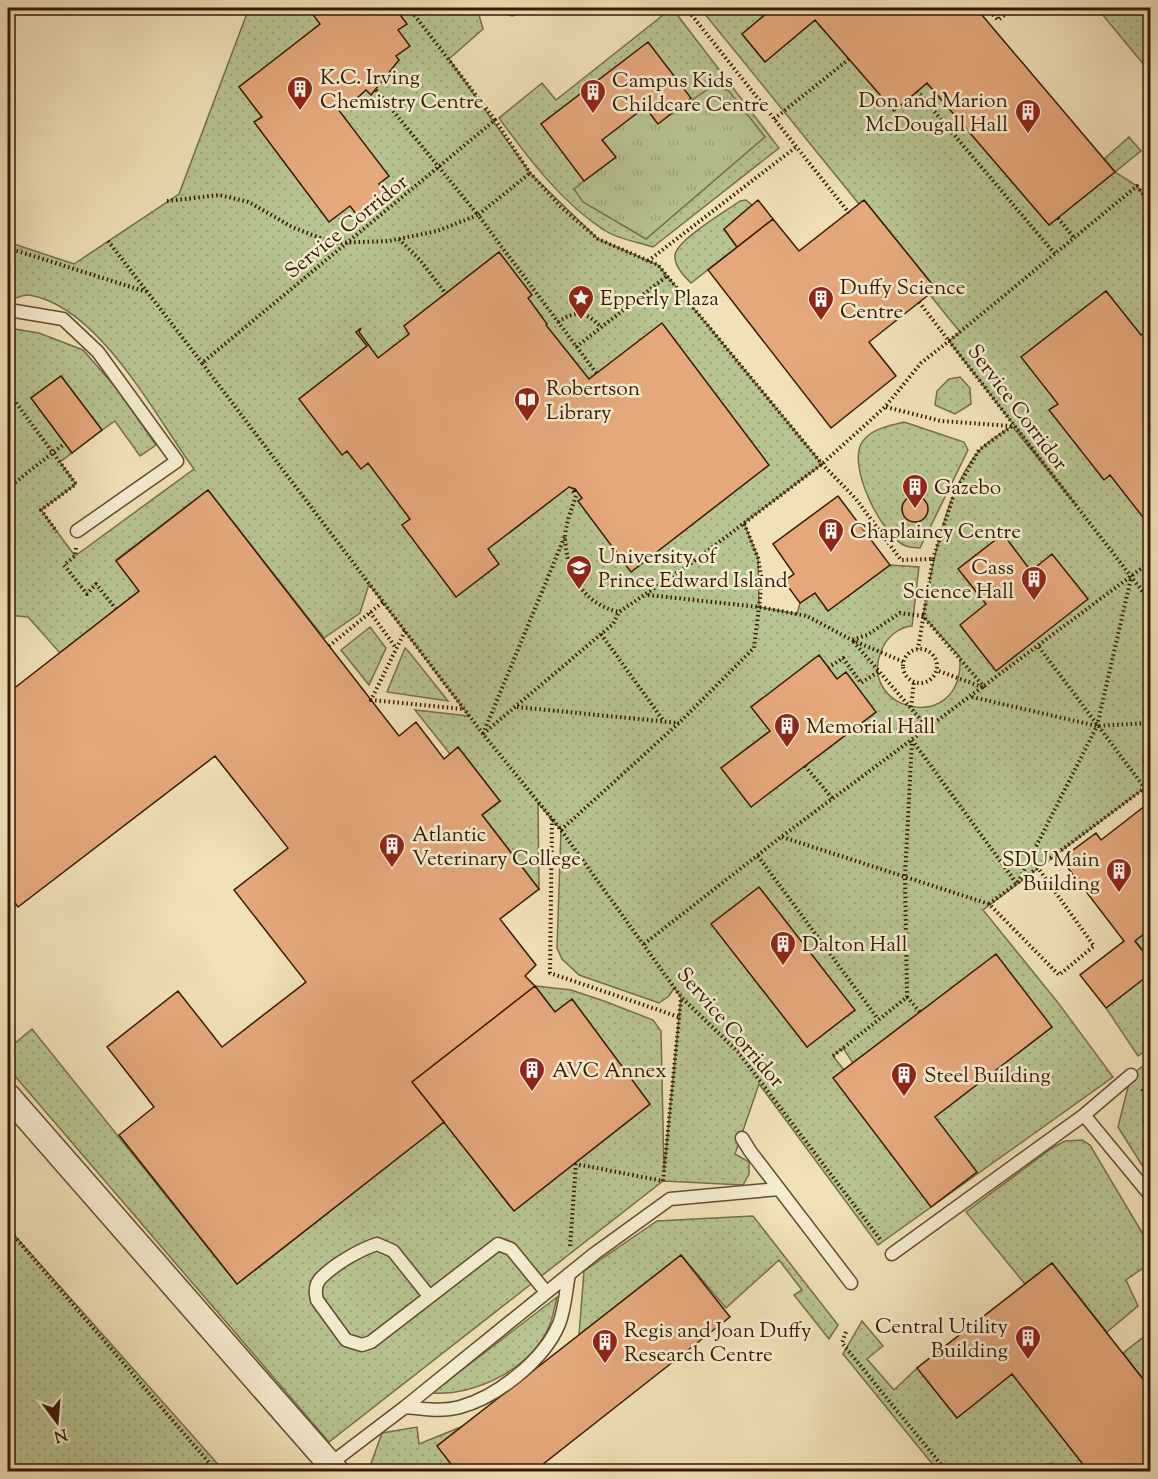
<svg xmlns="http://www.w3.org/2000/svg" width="1158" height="1479" viewBox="0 0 1158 1479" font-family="'Sorts Mill Goudy',serif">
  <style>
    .grass { fill: url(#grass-dots); stroke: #766e4a; stroke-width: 1.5; fill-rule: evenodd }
    .park { fill: url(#park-tufts); stroke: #766e4a; stroke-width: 1.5 }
    .building { fill: #e5a87b; stroke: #361904; stroke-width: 1.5 }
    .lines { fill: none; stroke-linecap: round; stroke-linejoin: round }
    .lane-casing { stroke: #644b31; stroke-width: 15 }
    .street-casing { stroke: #644b31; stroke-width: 27 }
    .path { stroke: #361904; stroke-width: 4; stroke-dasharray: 1.5 3; stroke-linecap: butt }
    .lane { stroke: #f5ecd0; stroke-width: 12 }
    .street { stroke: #f5ecd0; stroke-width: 24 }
    .labels { text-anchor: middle; stroke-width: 5; stroke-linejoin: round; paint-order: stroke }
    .poi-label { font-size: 21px; fill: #361904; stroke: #f5ecd0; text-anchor: start }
    .street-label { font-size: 21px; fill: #361904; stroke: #f5ecd0 }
  </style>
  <defs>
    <pattern id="grass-dots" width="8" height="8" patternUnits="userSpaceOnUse" patternTransform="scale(1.5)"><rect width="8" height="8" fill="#b7c390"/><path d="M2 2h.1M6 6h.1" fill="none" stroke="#9ea77b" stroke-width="1.8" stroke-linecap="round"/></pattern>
    <pattern id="park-tufts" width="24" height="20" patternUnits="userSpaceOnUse" patternTransform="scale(1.5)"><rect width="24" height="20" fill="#b7c390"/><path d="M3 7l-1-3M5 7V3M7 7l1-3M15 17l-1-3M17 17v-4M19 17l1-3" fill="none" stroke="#9ea77b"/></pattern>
  </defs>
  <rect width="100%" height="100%" fill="#f0e1b7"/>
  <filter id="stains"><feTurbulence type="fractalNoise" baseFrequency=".00333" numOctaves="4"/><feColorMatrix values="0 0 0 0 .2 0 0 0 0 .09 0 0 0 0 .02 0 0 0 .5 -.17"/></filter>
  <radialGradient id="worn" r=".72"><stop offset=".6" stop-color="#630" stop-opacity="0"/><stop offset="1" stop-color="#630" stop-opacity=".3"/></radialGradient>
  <path class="grass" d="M249 8H477L483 29 449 59 530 173 598 239 658 265 822 464 744 523 758 558 759 607 797 614 800 603 815 593 828 610 890 565 919 567 912 626C900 627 888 636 883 647 852 710 964 739 960 657L923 616C932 565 945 491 979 451 987 441 1002 433 1012 426L1076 505 949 341 960 332 930 295 936 289 865 201 859 204 700 8H773L742 34 765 62 815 20 894 111 927 83 1049 225 1115 172 1104 159 1129 137 1141 151 1115 172 1137 186 1150 203V784L983 910 1059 1004 1113 1077 878 1245 759 1084 735 1154 749 1162V1174L743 1185 663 1181 329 1442 8 1068V1049L32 1029 237 1284 444 1122 514 1211 650 1104 572 999 555 1012 535 986 571 990 604 1001 653 1020 661 1031 664 1171 681 997 674 988 669 996 659 1003 579 975 562 959 557 948 561 830 538 803 539 889 482 815 500 801 459 748 450 754 415 710 469 716 369 584 360 613 324 638 208 490 116 560 139 591 60 653 28 617 8 615V328L39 333 83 350 117 389 156 445 140 456 115 421 102 430 61 376 31 398 72 453 60 462 76 484 41 510 75 556 194 469C155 416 99 306 29 295 23 294 14 299 8 301V242L74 264 179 194ZM843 1048 853 1063 844 1070 833 1056Z
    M672 8 779 148 653 247C638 242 617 239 604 230 562 203 528 158 499 118L542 83 556 100Z
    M1097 8H1150V73V72Z
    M746 200 752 205 724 229 737 247 691 283C684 276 674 266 675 255 677 240 726 211 740 201Z
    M960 377 970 388 971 404 955 414 935 405 937 391 949 379Z
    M904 422 964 442 968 450 920 548C916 547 910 548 906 546 883 538 845 464 863 441 873 428 889 426 904 422Z
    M370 627 386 648 369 685 341 650Z
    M405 648 409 652 448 701 387 692Z
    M1150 929V960L1135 941Z
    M1150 974V1047L1138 1056 1106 1008Z
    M1150 1061V1178L1118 1127 1131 1075Z
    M1082 1140 1090 1145 1150 1246V1263L1126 1280 1138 1306 1107 1332 1052 1263 1025 1284 966 1212 1052 1148 1065 1141Z
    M753 1216 838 1325 829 1339 794 1295 802 1290 779 1260 726 1308 681 1255 579 1335 584 1271 657 1221Z
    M8 1228 224 1471H8Z
    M557 1297C555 1306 553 1316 550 1324 533 1368 476 1396 432 1393Z
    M862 1321 883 1346 867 1359 894 1390 917 1368 957 1418 1012 1374 1089 1471H1060L1052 1463 1020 1471H938L843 1354Z
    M1150 1332V1388L1123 1353Z
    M417 1427 419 1444 461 1427 457 1471 368 1472 382 1433Z"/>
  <path class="park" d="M714 85 729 91 765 137 646 239 583 202 574 189 615 157 602 140 645 107 658 123Z"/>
  <path class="building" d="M308 8H395L407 24 398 30 410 46 396 56 399 60 371 95 366 90 346 108 339 100 334 104 389 176 379 184 385 193 357 215 350 206 329 222 254 122 262 117 239 87 320 24Z
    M773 8H976L1115 172 1049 225 927 83 894 111 815 20 765 62 742 34Z
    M648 42 691 98 658 124 645 107 602 140 616 157 584 181 541 124Z
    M758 200 773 219 737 247 724 229Z
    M864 200 936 289 869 342 896 376 831 428 708 270 773 219 799 251Z
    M499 252 532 295 528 298 547 324 546 325 589 379 662 323 769 465 631 572 578 501 582 498 576 490 572 493 575 489 569 487 488 549 499 564 456 597 402 525 410 519 368 463 361 469 347 451 342 455 299 399 367 346 356 332 361 328 359 332 378 358 409 334 404 326Z
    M1106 291 1141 335 1147 331 1150 336V518L1146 521 1110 475 1104 480 1049 410 1058 404 1021 357Z
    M61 376 102 430 72 453 31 398Z
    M208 490 399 736 416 722 444 759 458 747 500 801 482 815 539 889 500 919 536 965 525 976 535 986 412 1082 444 1122 237 1284 119 1135 154 1107 107 1047 178 991 222 1047 306 982 234 890 288 848 215 756 18 907 8 894V693L139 591 116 561Z
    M902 509a13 13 0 1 1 26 0a13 13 0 1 1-26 0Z
    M838 496 890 565 828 611 815 593 800 603 784 581 794 574 773 544Z
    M1003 534 1031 571 1052 554 1088 599 996 671 960 625 986 604 958 569Z
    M819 655 837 679 846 672 876 712 751 807 721 768 770 731 751 707Z
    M1150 802V929L1135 941 1150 960V974L1106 1008 1080 975 1124 941 1061 859 1096 833 1101 840Z
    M759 887 855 1010 807 1047 711 924Z
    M996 954 1052 1027 935 1117 977 1172 931 1207 833 1078Z
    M535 986 555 1012 572 999 650 1104 514 1211 412 1082Z
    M681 1255 730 1317 533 1472H457L437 1446Z
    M1052 1263 1150 1388V1472H1089L1012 1374 957 1418 917 1368Z"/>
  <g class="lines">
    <defs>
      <path id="lane" d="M511 8 512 9
        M8 314 15 311 63 319 98 352 177 461 77 531
        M1084 1115 1131 1075
        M742 1138 750 1151 851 1283
        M892 1254 1084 1115 1150 1195
        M429 1296 393 1251 377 1244C359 1250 335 1264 322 1277 315 1283 315 1292 317 1300L346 1340 362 1345 371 1342 498 1244 511 1249 546 1292
        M405 1407C423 1409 442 1412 460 1407 497 1397 544 1360 559 1324 565 1309 566 1290 569 1274
        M330 1464 405 1407 594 1254 670 1199 779 1189"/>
      <path id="street" d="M8 1096 337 1472"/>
    </defs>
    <use href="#lane" class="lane-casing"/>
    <use href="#street" class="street-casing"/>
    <path class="path" d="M409 8 495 120
      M686 8 849 213
      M987 8 998 20 1014 8
      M376 90 478 215 530 173
      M917 91 1055 254
      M774 119 849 59
      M167 201 219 195 249 202 292 227 333 243 389 241 437 231 478 215 597 374
      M1058 218 1074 238
      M399 239 420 260 446 294
      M108 241 202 363
      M8 248 147 292
      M648 261 796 147
      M919 302 949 341 1137 186 1150 203
      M558 322C576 310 585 311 601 327
      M576 347 667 276
      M8 392 76 484 41 510 57 532
      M886 407 941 421 1011 426
      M8 488 65 443
      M576 496C572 508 565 525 565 538 567 574 583 604 619 612
      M76 548 75 556 64 565 87 594 96 584 116 609
      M933 559 954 494 979 450 1012 426
      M648 595 759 607 807 616 852 640 904 662
      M370 612 396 648
      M405 631 371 700 463 709
      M601 634 663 720
      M329 646 383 602
      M1039 647 1150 795
      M903 666a17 17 0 1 1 34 0a17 17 0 1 1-34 0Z
      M828 668 843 658 861 683 878 672
      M972 697 1097 726 1150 723
      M517 707 679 723
      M911 707 914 681
      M928 728 852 640 867 635 900 613 923 616 985 688 936 670
      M483 734 202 363 495 120 530 173 561 207 598 239 658 265 822 464 856 499 901 560 933 559 918 649
      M483 734 565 536
      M912 740 1017 884 1097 726 1131 578
      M805 766 833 799
      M552 819 550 973 679 1017
      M561 830 679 723 754 648 762 581 758 558 744 523
      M782 837 989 904 1059 975 1094 946 1038 868
      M758 856 878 1019
      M989 904 1150 784
      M644 944 781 837 1150 562
      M907 997 920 1012
      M833 1056 907 997 905 876 912 741
      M1142 1089 1150 1101
      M8 1229 217 1472
      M880 1239 738 1052 681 997 561 830 483 734 613 624 619 612 690 564 822 464 885 407 921 363 949 341 1150 601
      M570 1246 576 1164 663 1181 681 998
      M846 1332 842 1343 947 1472"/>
    <use href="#lane" class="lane"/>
    <use href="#street" class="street"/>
  </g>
  <defs>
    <symbol id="building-pin" viewBox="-11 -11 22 30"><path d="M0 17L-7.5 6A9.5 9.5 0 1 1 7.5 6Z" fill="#8f2418" stroke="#f5ecd0"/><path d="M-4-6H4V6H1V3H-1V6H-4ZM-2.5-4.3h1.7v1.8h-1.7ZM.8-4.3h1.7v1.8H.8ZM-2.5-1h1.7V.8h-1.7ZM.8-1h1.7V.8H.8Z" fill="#fff"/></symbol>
    <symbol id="sight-pin" viewBox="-11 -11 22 30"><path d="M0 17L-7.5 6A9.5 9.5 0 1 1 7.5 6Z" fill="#8f2418" stroke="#f5ecd0"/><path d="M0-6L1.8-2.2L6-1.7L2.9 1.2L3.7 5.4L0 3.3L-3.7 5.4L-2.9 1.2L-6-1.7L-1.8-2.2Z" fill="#fff"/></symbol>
    <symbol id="library-pin" viewBox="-11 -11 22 30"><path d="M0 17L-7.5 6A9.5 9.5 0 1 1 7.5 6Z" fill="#8f2418" stroke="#f5ecd0"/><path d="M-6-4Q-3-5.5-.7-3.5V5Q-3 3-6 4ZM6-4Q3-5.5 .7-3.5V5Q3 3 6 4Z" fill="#fff"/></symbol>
    <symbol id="university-pin" viewBox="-11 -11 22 30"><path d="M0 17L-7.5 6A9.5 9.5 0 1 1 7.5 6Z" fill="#8f2418" stroke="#f5ecd0"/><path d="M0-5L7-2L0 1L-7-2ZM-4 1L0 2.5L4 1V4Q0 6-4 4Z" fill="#fff"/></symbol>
  </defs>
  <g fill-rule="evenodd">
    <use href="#building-pin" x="285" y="74" width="30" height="40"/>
    <use href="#building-pin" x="578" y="77" width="30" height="40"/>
    <use href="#building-pin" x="1013" y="97" width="30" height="40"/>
    <use href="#sight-pin" x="566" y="283" width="30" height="40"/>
    <use href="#building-pin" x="806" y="284" width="30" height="40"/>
    <use href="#library-pin" x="512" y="385" width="30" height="40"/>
    <use href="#building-pin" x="900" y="472" width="30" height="40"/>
    <use href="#building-pin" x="816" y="516" width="30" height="40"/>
    <use href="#university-pin" x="564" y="553" width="30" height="40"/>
    <use href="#building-pin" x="1019" y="564" width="30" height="40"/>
    <use href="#building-pin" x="772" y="711" width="30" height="40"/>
    <use href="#building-pin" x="377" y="831" width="30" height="40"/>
    <use href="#building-pin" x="1104" y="856" width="30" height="40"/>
    <use href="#building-pin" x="768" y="929" width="30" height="40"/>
    <use href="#building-pin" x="517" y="1055" width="30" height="40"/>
    <use href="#building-pin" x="889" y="1060" width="30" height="40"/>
    <use href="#building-pin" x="1013" y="1323" width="30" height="40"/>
    <use href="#building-pin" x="590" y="1327" width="30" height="40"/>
  </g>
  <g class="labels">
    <g class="poi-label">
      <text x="320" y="84">K.C. Irving<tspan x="320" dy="24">Chemistry Centre</tspan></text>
      <text x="612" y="87">Campus Kids<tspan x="612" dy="24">Childcare Centre</tspan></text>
      <text x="1008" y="107" text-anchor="end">Don and Marion<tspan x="1008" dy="24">McDougall Hall</tspan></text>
      <text x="840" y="294">Duffy Science<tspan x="840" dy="24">Centre</tspan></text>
      <text x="600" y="305">Epperly Plaza</text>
      <text x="546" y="395">Robertson<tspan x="546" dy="24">Library</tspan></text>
      <text x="934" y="494">Gazebo</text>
      <text x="850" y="538">Chaplaincy Centre</text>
      <text x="598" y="563">University of<tspan x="598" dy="24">Prince Edward Island</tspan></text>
      <text x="1014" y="574" text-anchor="end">Cass<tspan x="1014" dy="24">Science Hall</tspan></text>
      <text x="806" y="733">Memorial Hall</text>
      <text x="412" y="841">Atlantic<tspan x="412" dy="24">Veterinary College</tspan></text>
      <text x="1100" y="866" text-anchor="end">SDU Main<tspan x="1100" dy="24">Building</tspan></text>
      <text x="802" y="951">Dalton Hall</text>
      <text x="552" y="1077">AVC Annex</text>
      <text x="924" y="1082">Steel Building</text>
      <text x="1008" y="1333" text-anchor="end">Central Utility<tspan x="1008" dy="24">Building</tspan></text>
      <text x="624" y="1337">Regis and Joan Duffy<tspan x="624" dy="24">Research Centre</tspan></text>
    </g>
    <g class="street-label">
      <text transform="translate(346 226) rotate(-39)" y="7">Service Corridor</text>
      <text transform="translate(1018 407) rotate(53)" y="7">Service Corridor</text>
      <text transform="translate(731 1027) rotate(49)" y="7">Service Corridor</text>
    </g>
  </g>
  <rect width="1158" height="1479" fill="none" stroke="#f0e1b7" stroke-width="30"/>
  <rect x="9" y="9" width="1140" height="1461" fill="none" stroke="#361904" stroke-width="3"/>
  <rect x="15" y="15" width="1128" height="1449" fill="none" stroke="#361904" stroke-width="1.5"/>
  <g transform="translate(57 1422) rotate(164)" stroke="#f5ecd0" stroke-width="4.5" paint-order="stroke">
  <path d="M0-4.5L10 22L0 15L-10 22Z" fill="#361904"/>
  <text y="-9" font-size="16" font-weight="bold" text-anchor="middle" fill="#361904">N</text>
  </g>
  <rect width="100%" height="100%" filter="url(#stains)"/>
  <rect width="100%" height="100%" fill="url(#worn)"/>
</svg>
